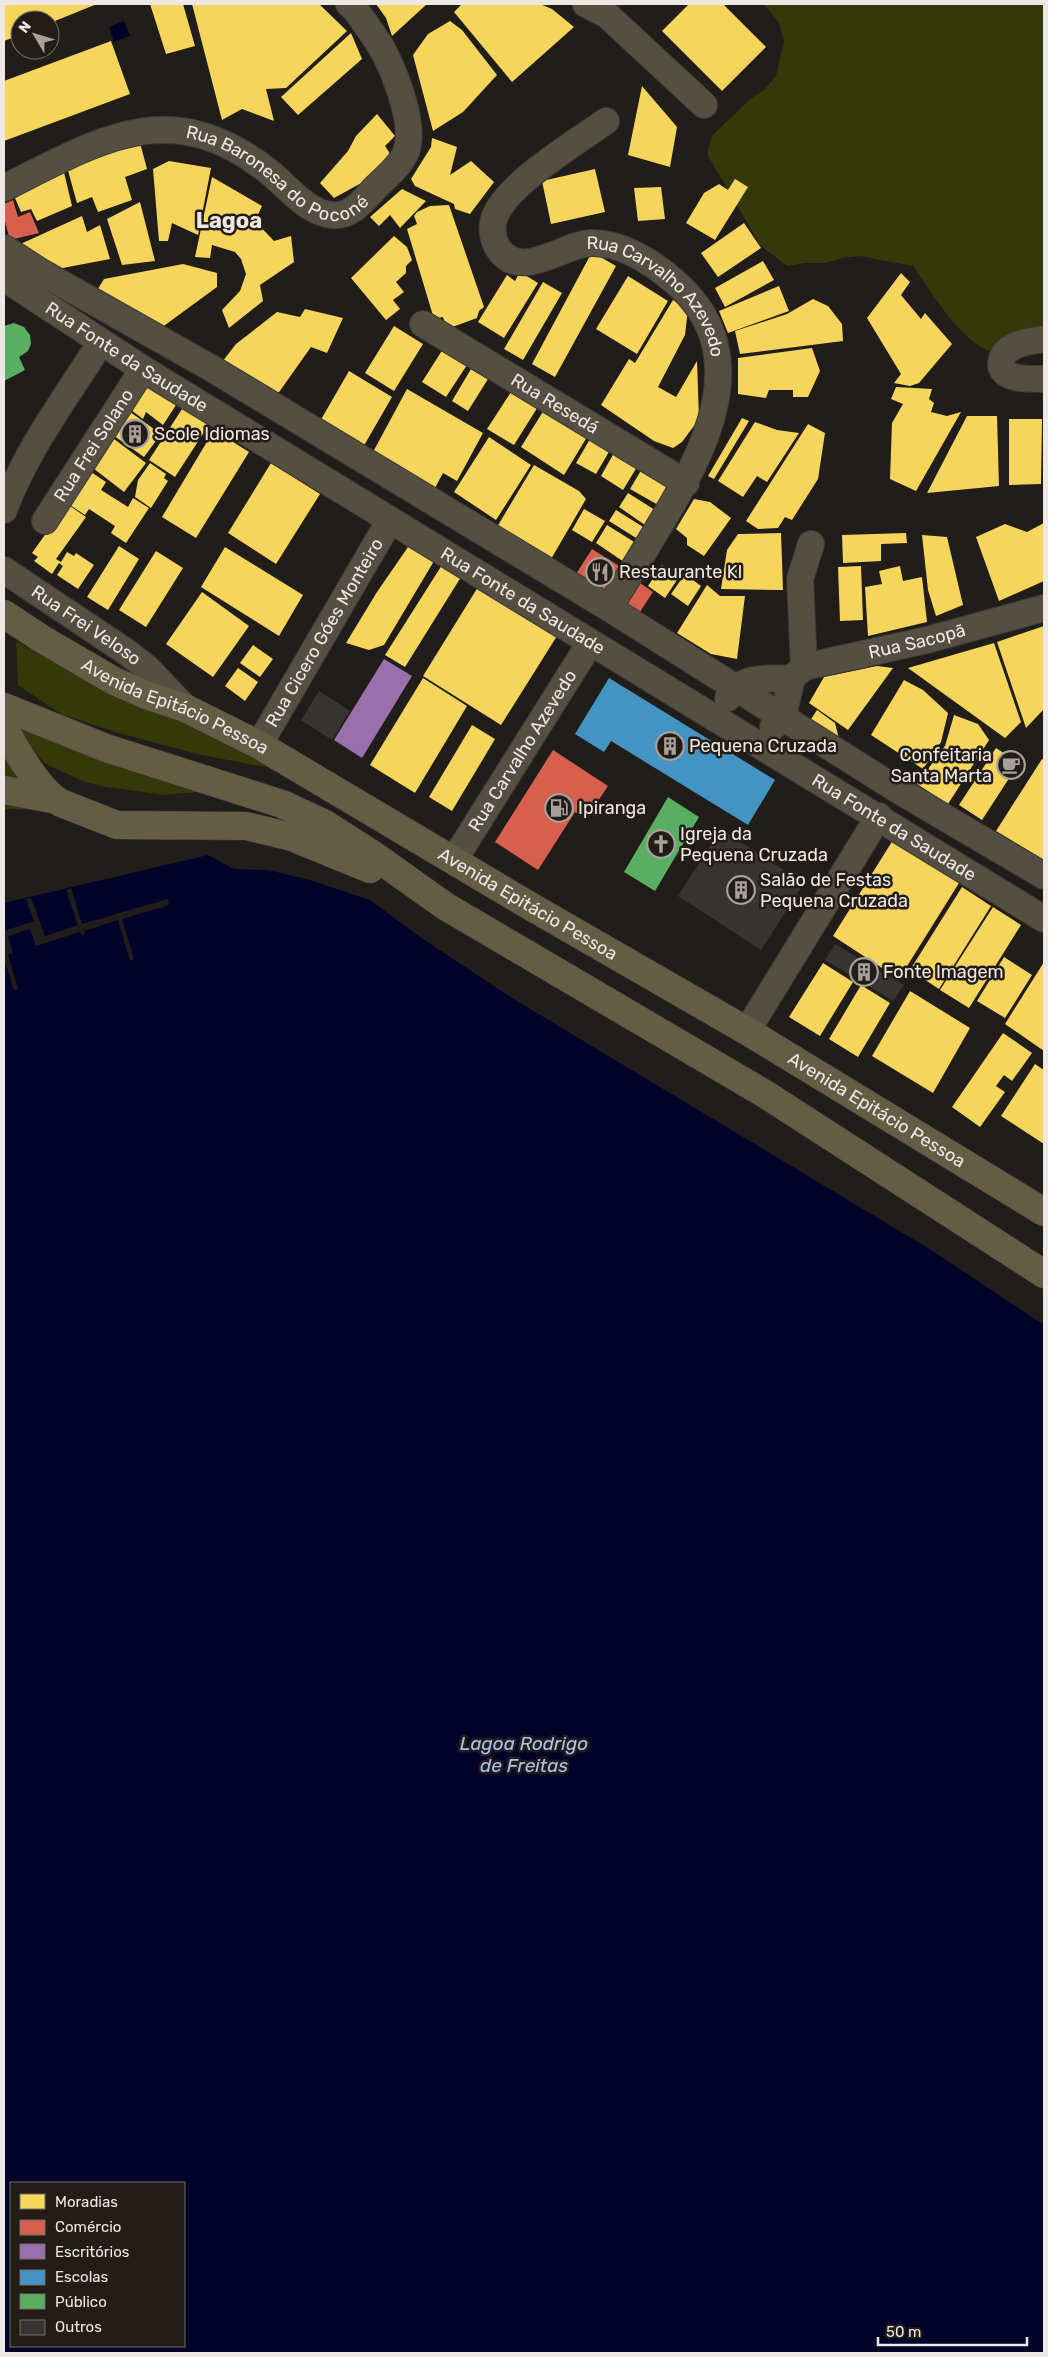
<svg xmlns="http://www.w3.org/2000/svg" width="1048" height="2357" viewBox="0 0 1048 2357" font-family="Rubik,sans-serif">
  <style>
    .green { fill: #35390a }
    .water { fill: #03032a; fill-rule: evenodd }
    .pier { fill: #211d1a }
    .homes { fill: #f6d55c }
    .shops { fill: #d6604d }
    .offices { fill: #9970ab }
    .schools { fill: #4393c3 }
    .public { fill: #5aae61 }
    .building { fill: #383433 }
    .lines { fill: none; stroke-linecap: round; stroke-linejoin: round }
    .minor-casing { stroke: #3d3937; stroke-width: 28 }
    .highway-casing { stroke: #3d3937; stroke-width: 29 }
    .minor { stroke: #544f40; stroke-width: 26 }
    .highway { stroke: #645d46; stroke-width: 28 }
    .labels { text-anchor: middle; stroke-width: 5; stroke-linejoin: round; paint-order: stroke }
    .street-label { font-size: 18px; fill: #ede8e4; stroke: #241c17 }
    .poi-label { font-size: 18px; fill: #ede8e4; stroke: #241c17; text-anchor: start }
    .water-label { font-size: 19px; font-style: italic; fill: #a9c1f2; stroke: #241c17 }
    .district-label { font-size: 22px; font-weight: bold; fill: #ede8e4; stroke: #241c17 }
  </style>
  <rect width="100%" height="100%" fill="#211d1a"/>
  <path class="green" d="M764 4H1044L1043 256 1044 336C1032 340 1008 352 997 352 966 351 930 290 913 266L860 256 842 258 826 263H805L787 266 760 245 707 154 712 136 750 99 764 90 776 76 784 41 779 23Z
    M16 641 71 672 269 758 266 767 201 755 115 732 61 714 18 685Z
    M23 724 241 788 163 795 101 786 83 781 46 764 23 741Z
    M4 746 38 810 4 809Z"/>
  <path class="water" d="M124 21 130 36 114 42 109 27Z
    M208 855 234 869 268 870 310 880 370 900 420 937 512 998 931 1250 1044 1325V2353H4V903ZM11 2183H184V2346H11Z"/>
  <path class="pier" d="M71 888 82 924 168 899 169 905 122 919 134 959 130 961 118 920 84 931 85 934 82 935 80 932 36 946 30 929 8 936 13 953 8 955 18 989 14 990 4 959V931L34 921 26 899 31 898 45 936 78 925 66 890Z"/>
  <path class="homes" d="M4 4H97L50 23V20H20V35L4 41Z
    M150 4H183L195 46 166 54Z
    M192 4H319L347 31 286 88 266 89 274 121 242 109 222 120Z
    M376 4H427L392 36 386 18Z
    M462 4H540L552 9 574 27 512 82 454 12Z
    M689 4H723L766 47 722 91 662 31Z
    M450 21 462 30 497 75 463 112 433 131 413 55 428 34Z
    M351 33 362 59 298 115 281 97Z
    M111 41 130 94 4 141V81Z
    M642 86 677 127 670 167 628 155Z
    M377 114 395 136 385 146 391 155 365 181 334 198 320 183 348 151 356 136Z
    M432 138 457 147 450 175 471 161 494 182 470 214 455 209 454 204 415 186 411 179 431 147Z
    M139 139 147 169 125 177 132 200 98 212 92 197 77 203 67 167Z
    M169 161 211 168 198 235 172 223 168 241H159L153 169Z
    M63 168 72 206 37 221 31 209 21 212 15 198Z
    M595 169 605 212 551 224 542 181Z
    M212 177 262 206 255 221 274 241 291 236 294 262 260 285 263 301 229 328 222 310 240 291 246 274 241 259 235 252 212 245 210 258 195 257Z
    M735 179 748 187 715 240 686 223 704 193 719 184 728 190Z
    M661 187 665 219 638 221 634 188Z
    M402 189 426 201 400 228 390 215 379 226 370 217Z
    M140 202 155 261 122 265 107 219Z
    M449 205 484 307 479 311 477 318 447 329 443 317 434 319 407 229 417 224 414 216 417 212 430 206Z
    M82 216 87 232 100 225 110 259 47 271 16 246Z
    M744 223 761 248 718 277 701 253Z
    M394 236 407 247 412 260 406 266V273L396 282 404 292 393 300 400 309 386 320 351 278Z
    M592 252 616 266 555 377 532 364Z
    M763 261 774 280 725 307 715 288Z
    M183 264 217 273V287L161 328 96 292 104 279Z
    M520 272 538 283 504 338 478 322 507 275 515 281Z
    M901 273 910 282 901 295 921 319 925 313 952 344 919 383 910 386 894 383 901 374 867 318Z
    M628 276 668 301 637 354 596 329Z
    M543 282 562 293 523 360 504 349Z
    M779 286 789 311 728 333 719 311Z
    M813 299 828 306 842 324 843 341 740 354 735 331 787 314Z
    M673 300 688 309 685 335 658 387 676 397 697 361 699 419 682 442 673 448 654 441 601 405 629 359 635 363Z
    M305 309 343 318 327 353 311 347 277 395 219 366 236 344 277 312 300 317Z
    M394 326 423 344 394 391 365 373Z
    M812 348 820 371 808 397H793V390H769L766 398 738 394V358Z
    M443 349 467 365 446 397 422 382Z
    M471 369 488 379 468 411 452 401Z
    M349 371 392 397 362 449 319 423Z
    M142 383 176 405 163 425 146 412 143 419 127 407Z
    M896 387 932 389 929 399 934 403 931 412 947 416 961 412 916 491 890 479 892 423 903 404 891 399Z
    M407 389 483 433 457 481 443 473 435 488 373 452Z
    M513 389 539 405 514 445 487 429Z
    M184 406 210 423 175 477 149 460Z
    M126 409 161 434 144 457 110 433Z
    M544 410 587 437 564 475 521 447Z
    M967 416H997L999 486 927 493Z
    M742 418 749 421 714 479 708 476Z
    M1009 419H1042L1041 484 1009 485Z
    M755 422 777 430 799 433 767 482 757 476 743 497 718 481Z
    M808 424 825 433 818 479 792 520 785 517 778 528 758 529 746 521Z
    M214 430 249 452 196 538 162 517Z
    M110 436 146 463 124 492 89 465Z
    M489 437 531 465 496 520 454 492Z
    M590 439 610 450 596 474 576 463Z
    M614 453 637 467 623 490 601 476Z
    M150 463 166 474 164 478 168 481 151 508 135 497 138 480Z
    M271 463 320 494 276 564 228 533Z
    M534 465 579 491 586 499 551 559 497 527Z
    M643 467 674 485 660 506 630 489Z
    M91 472 106 482 101 490 128 507 133 498 149 508 126 543 111 533 115 526 89 509 85 515 70 505Z
    M628 493 655 510 645 525 619 507Z
    M694 499 710 502 731 518 704 556 687 545V538L676 529Z
    M67 504 86 517 56 559 61 562 67 552 74 556 76 553 94 565 78 589 57 575 63 566 59 563 52 574 34 561 38 557 32 553Z
    M584 509 605 521 592 542 572 530Z
    M616 510 648 530 641 541 609 521Z
    M1044 523V581L999 601 976 537 1005 524 1027 532Z
    M607 525 639 545 627 564 596 543Z
    M781 533 783 590 721 589 727 550 738 534Z
    M906 533 907 543 881 544V561L843 563 842 535Z
    M922 535 947 537 963 605 936 616 928 590Z
    M119 546 139 559 108 610 87 597Z
    M225 547 303 595 279 636 201 587Z
    M408 547 434 561 384 645 369 650 346 643 377 592Z
    M156 551 183 568 146 627 119 610Z
    M442 565 461 577 405 667 385 655Z
    M662 565 679 577 665 598 648 586Z
    M861 566 863 620 840 621 838 567Z
    M900 566 903 581 922 577 927 622 868 636 865 587 882 584 879 571Z
    M685 574 701 586 688 606 671 594Z
    M707 585 720 596H745L737 659 711 654 677 633Z
    M478 587 557 636 501 725 423 676Z
    M202 592 249 626 213 677 166 644Z
    M1044 626V709L1026 728 997 642Z
    M994 643 1021 722 1005 738 908 668Z
    M253 645 273 659 260 677 240 663Z
    M877 666 893 668 848 730 809 703 824 677Z
    M238 668 258 682 245 701 225 686Z
    M423 678 467 706 415 793 370 765Z
    M904 680 923 690 948 713 941 742 923 769 871 735Z
    M817 710 835 723 843 754 804 730Z
    M954 715 978 724 989 740 948 804 917 784 945 746Z
    M472 725 495 739 452 811 429 797Z
    M996 748 1019 763 982 820 959 805Z
    M1042 759 1044 760V860L996 831Z
    M893 840 959 883 899 979 833 936Z
    M962 887 991 906 939 989 910 970Z
    M993 907 1021 925 969 1008 940 990Z
    M1004 957 1032 975 1005 1018 977 1001Z
    M1044 962V1051L1005 1024Z
    M823 963 853 982 820 1036 789 1017Z
    M861 985 890 1003 858 1057 829 1039Z
    M910 991 970 1028 933 1093 872 1056Z
    M1003 1033 1032 1053 1012 1081 1004 1075 996 1086 1005 1092 980 1127 952 1107Z
    M1035 1064 1044 1070V1144L1001 1116Z"/>
  <path class="shops" d="M13 200 18 217 30 212 39 233 10 240 4 218V204Z
    M592 549 624 569 607 594 576 574Z
    M633 578 653 592 636 618 616 604Z
    M553 750 608 786 586 819 575 812 538 870 495 842Z"/>
  <path class="offices" d="M384 659 412 676 362 758 334 740Z"/>
  <path class="schools" d="M609 678 775 780 748 825 611 741 604 752 575 734Z"/>
  <path class="public" d="M14 323 24 327 30 335 31 344 28 351 19 357 25 370 4 381V326Z
    M668 797 699 817 655 891 624 872Z"/>
  <path class="building" d="M319 691 350 711 332 740 301 720Z
    M721 829 804 883 761 950 678 896Z
    M835 944 904 985 893 1001 825 960Z"/>
  <g class="lines">
    <defs>
      <g id="minor">
        <path d="M586 4 607 15 704 105"/>
        <path id="s1" d="M606 121C577 142 508 183 495 216 491 226 492 239 498 248 520 283 564 243 592 243 623 243 653 263 675 282 758 354 704 453 658 528 642 555 626 581 609 608"/>
        <path id="s2" d="M4 188C100 140 170 94 268 171 287 186 307 213 332 215 351 217 364 200 375 188 385 178 399 167 405 154 417 130 397 79 386 56 378 40 366 25 355 9L349 4"/>
        <path d="M4 248 41 272 211 368 609 608 898 790 1044 876"/>
        <path id="s3" d="M4 278 143 369 1044 919"/>
        <path id="s4" d="M423 324 686 483"/>
        <path d="M1044 339C1034 341 1018 342 1010 349 1005 351 1002 357 1001 362 999 381 1032 379 1044 379"/>
        <path d="M4 510C26 450 67 396 101 342"/>
        <path id="s5" d="M45 521 143 369"/>
        <path id="s6" d="M4 570 128 653 147 668 185 708"/>
        <path d="M804 667 800 579 811 544"/>
        <path d="M728 698C747 673 763 680 792 678"/>
        <path id="s7" d="M773 727 783 716 792 678 804 667 927 640 1044 608"/>
        <path id="s8" d="M259 745 390 520"/>
        <path id="s9" d="M454 860 590 643"/>
        <path d="M747 1031 879 816"/>
      </g>
      <g id="highway">
        <path id="s10" d="M4 614 42 639 114 681 146 695 185 708 259 745 530 906 747 1031 1044 1212"/>
        <path d="M4 707 106 748 282 804 325 824 372 854 445 906 765 1094 1044 1274"/>
        <path d="M4 726C13 747 41 793 61 803L117 825 246 826 292 837 370 869"/>
        <path d="M4 790 52 799"/>
      </g>
    </defs>
    <use href="#minor" class="minor-casing"/>
    <use href="#highway" class="highway-casing"/>
    <use href="#minor" class="minor"/>
    <use href="#highway" class="highway"/>
  </g>
  <defs>
    <symbol id="building-ring" viewBox="-11 -11 22 22"><circle r="9.5" fill="#241c17" stroke="#a6a19d" stroke-width="1.5"/><path d="M-4-6H4V6H1V3H-1V6H-4ZM-2.5-4.3h1.7v1.8h-1.7ZM.8-4.3h1.7v1.8H.8ZM-2.5-1h1.7V.8h-1.7ZM.8-1h1.7V.8H.8Z" fill="#a6a19d"/></symbol>
    <symbol id="restaurant-ring" viewBox="-11 -11 22 22"><circle r="9.5" fill="#241c17" stroke="#a6a19d" stroke-width="1.5"/><path d="M-5-6h1v4h1v-4h1v4h1v-4h1v5L-1.5 .5V6h-2V.5L-5-1ZM5-6V6H3V1.5H1.5Q1.5-4 5-6Z" fill="#a6a19d"/></symbol>
    <symbol id="cafe-ring" viewBox="-11 -11 22 22"><circle r="9.5" fill="#241c17" stroke="#a6a19d" stroke-width="1.5"/><path d="M-5.5-4.5H6V0H3Q3 3.5 0 3.5H-2.5Q-5.5 3.5-5.5 0ZM3-3.2v2h1.7v-2ZM-6 4.5H4V6H-6Z" fill="#a6a19d"/></symbol>
    <symbol id="fuel-ring" viewBox="-11 -11 22 22"><circle r="9.5" fill="#241c17" stroke="#a6a19d" stroke-width="1.5"/><path d="M-5.5-6h7V0h2V4h1.3V-2.5L3-4.5l.8-.8L6-3V5H2.5V1h-1V6h-7ZM-4.2-4.7v3.2H.2V-4.7Z" fill="#a6a19d"/></symbol>
    <symbol id="church-ring" viewBox="-11 -11 22 22"><circle r="9.5" fill="#241c17" stroke="#a6a19d" stroke-width="1.5"/><path d="M-1.2-6h2.4v3.5h3.3v2.4h-3.3V6h-2.4V-.1h-3.3v-2.4h3.3Z" fill="#a6a19d"/></symbol>
  </defs>
  <g fill-rule="evenodd">
    <use href="#building-ring" x="119" y="418" width="32" height="32"/>
    <use href="#restaurant-ring" x="584" y="556" width="32" height="32"/>
    <use href="#building-ring" x="654" y="730" width="32" height="32"/>
    <use href="#cafe-ring" x="995" y="749" width="32" height="32"/>
    <use href="#fuel-ring" x="543" y="792" width="32" height="32"/>
    <use href="#church-ring" x="645" y="828" width="32" height="32"/>
    <use href="#building-ring" x="725" y="874" width="32" height="32"/>
    <use href="#building-ring" x="848" y="956" width="32" height="32"/>
  </g>
  <g class="labels">
    <g class="street-label">
      <text dy="6" stroke="none"><textPath href="#s2" startOffset="299">Rua Baronesa do Poconé</textPath></text>
      <text dy="6" stroke="none"><textPath href="#s1" startOffset="371">Rua Carvalho Azevedo</textPath></text>
      <text dy="6" stroke="none"><textPath href="#s3" startOffset="146">Rua Fonte da Saudade</textPath></text>
      <text dy="6" stroke="none"><textPath href="#s4" startOffset="154">Rua Resedá</textPath></text>
      <text dy="6" stroke="none"><textPath href="#s5" startOffset="90">Rua Frei Solano</textPath></text>
      <text dy="6" stroke="none"><textPath href="#s3" startOffset="611">Rua Fonte da Saudade</textPath></text>
      <text dy="6" stroke="none"><textPath href="#s6" startOffset="99">Rua Frei Veloso</textPath></text>
      <text dy="6" stroke="none"><textPath href="#s8" startOffset="130">Rua Cicero Góes Monteiro</textPath></text>
      <text dy="6" stroke="none"><textPath href="#s7" startOffset="186">Rua Sacopã</textPath></text>
      <text dy="6" stroke="none"><textPath href="#s10" startOffset="195">Avenida Epitácio Pessoa</textPath></text>
      <text dy="6" stroke="none"><textPath href="#s9" startOffset="129">Rua Carvalho Azevedo</textPath></text>
      <text dy="6" stroke="none"><textPath href="#s3" startOffset="1046">Rua Fonte da Saudade</textPath></text>
      <text dy="6" stroke="none"><textPath href="#s10" startOffset="600">Avenida Epitácio Pessoa</textPath></text>
      <text dy="6" stroke="none"><textPath href="#s10" startOffset="1005">Avenida Epitácio Pessoa</textPath></text>
    </g>
    <g class="poi-label">
      <text x="154" y="440">Scole Idiomas</text>
      <text x="619" y="578">Restaurante KI</text>
      <text x="689" y="752">Pequena Cruzada</text>
      <text x="992" y="761" text-anchor="end">Confeitaria<tspan x="992" dy="21">Santa Marta</tspan></text>
      <text x="578" y="814">Ipiranga</text>
      <text x="680" y="840">Igreja da<tspan x="680" dy="21">Pequena Cruzada</tspan></text>
      <text x="760" y="886">Salão de Festas<tspan x="760" dy="21">Pequena Cruzada</tspan></text>
      <text x="883" y="978">Fonte Imagem</text>
    </g>
    <g class="water-label">
      <text x="524" y="1750">Lagoa Rodrigo<tspan x="524" dy="22">de Freitas</tspan></text>
    </g>
    <g class="district-label">
      <text x="229" y="228">Lagoa</text>
    </g>
  </g>
  <rect width="1048" height="2357" fill="none" stroke="#ede8e4" stroke-width="10"/>
  <rect x="10" y="2182" width="175" height="165" fill="#241c17" stroke="#746e69"/>
  <rect x="20" y="2194" width="25" height="15" fill="#f6d55c" stroke="#746e69"/>
  <text x="55" y="2207" font-size="15" fill="#ede8e4">Moradias</text>
  <rect x="20" y="2220" width="25" height="15" fill="#d6604d" stroke="#746e69"/>
  <text x="55" y="2232" font-size="15" fill="#ede8e4">Comércio</text>
  <rect x="20" y="2244" width="25" height="15" fill="#9970ab" stroke="#746e69"/>
  <text x="55" y="2257" font-size="15" fill="#ede8e4">Escritórios</text>
  <rect x="20" y="2270" width="25" height="15" fill="#4393c3" stroke="#746e69"/>
  <text x="55" y="2282" font-size="15" fill="#ede8e4">Escolas</text>
  <rect x="20" y="2294" width="25" height="15" fill="#5aae61" stroke="#746e69"/>
  <text x="55" y="2307" font-size="15" fill="#ede8e4">Público</text>
  <rect x="20" y="2320" width="25" height="15" fill="#383433" stroke="#746e69"/>
  <text x="55" y="2332" font-size="15" fill="#ede8e4">Outros</text>
  <g transform="translate(35 35) rotate(308)"><circle r="24" fill="#241c17" stroke="#746e69"/>
  <path d="M0-4L9 19L0 12L-9 19Z" fill="#a6a19d"/>
  <text y="-8" font-size="14" font-weight="bold" text-anchor="middle" fill="#ede8e4">N</text>
  </g>
  <path d="M878 2337v8h149v-8" fill="none" stroke="#ede8e4" stroke-width="2.5"/>
  <text x="886" y="2337" font-size="15" fill="#ede8e4" stroke="#241c17" stroke-width="4" paint-order="stroke">50 m</text>
</svg>
